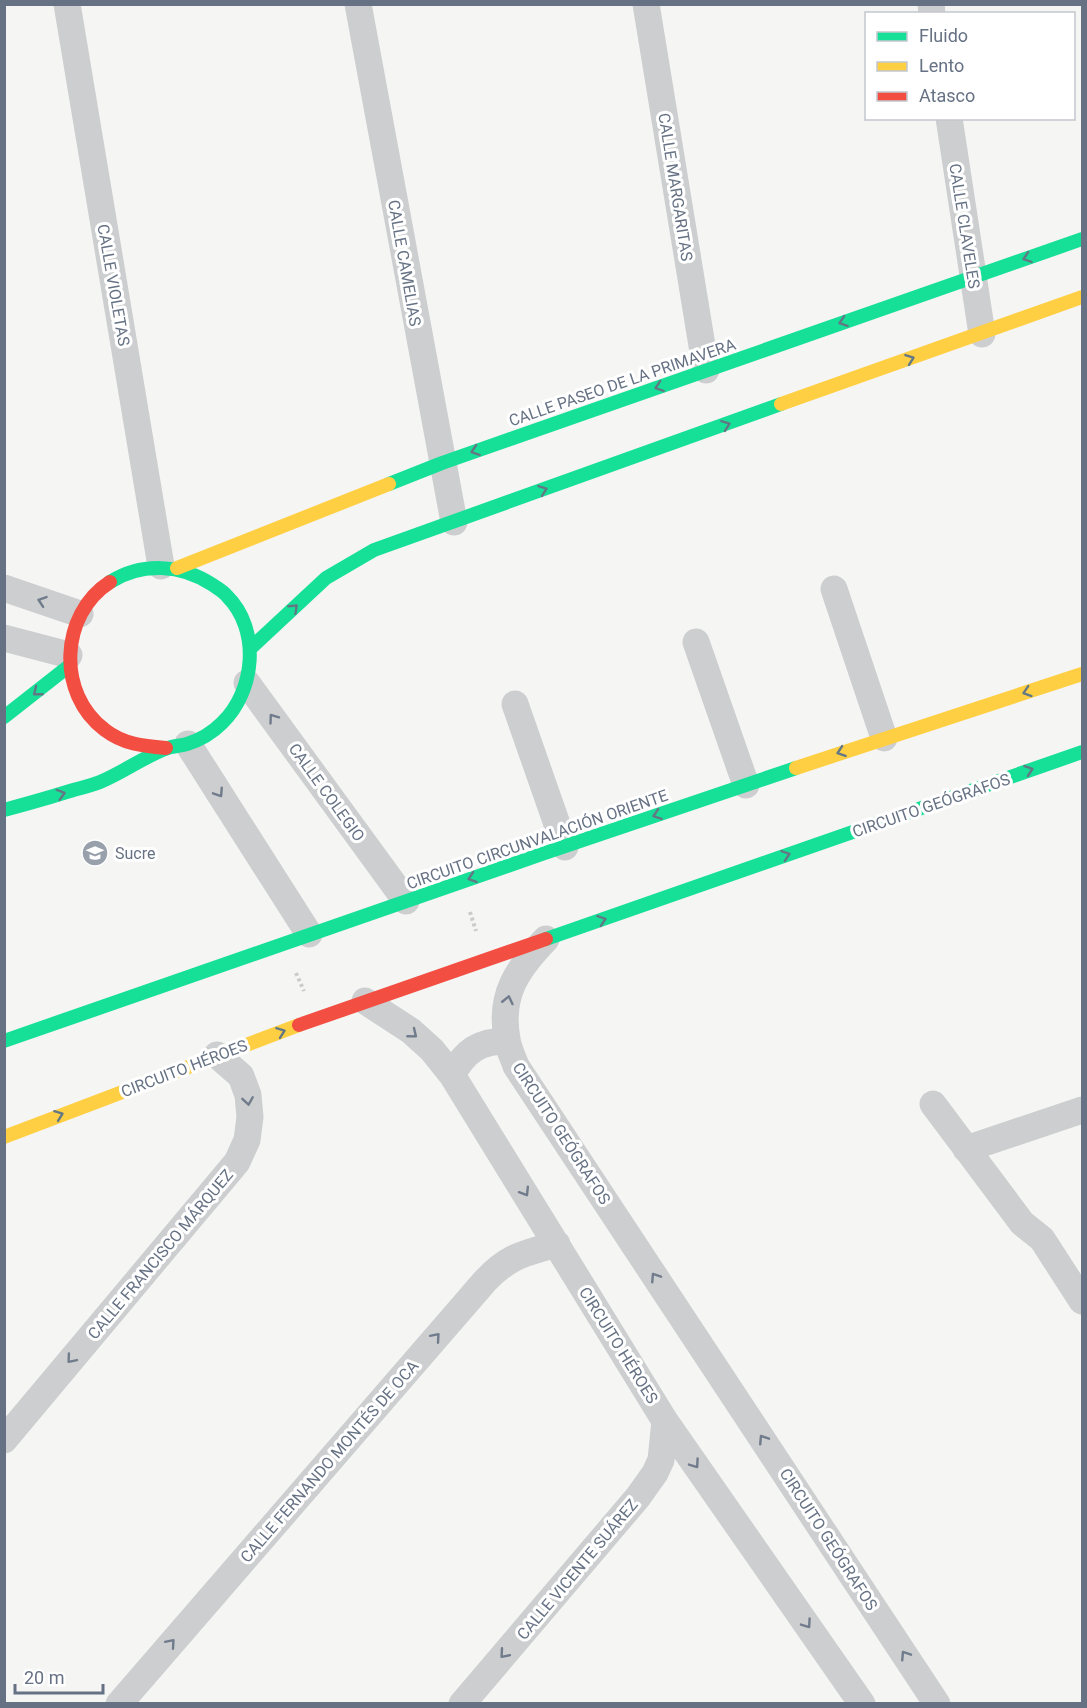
<svg xmlns="http://www.w3.org/2000/svg" width="1087" height="1708" viewBox="0 0 1087 1708" font-family="Roboto,sans-serif">
  <style>
    .lines { fill: none; stroke-linecap: round; stroke-linejoin: round }
    .path { stroke: #cbcbcc; stroke-width: 4; stroke-dasharray: 3 3; stroke-linecap: butt }
    .street { stroke: #cdcecf; stroke-width: 27 }
    .fast { stroke: #16e098; stroke-width: 14 }
    .slow { stroke: #ffcf43; stroke-width: 14 }
    .jam { stroke: #f24e42; stroke-width: 14 }
    .oneway { stroke: #627885 }
    .oneway2 { stroke: #707b8c }
    .labels { text-anchor: middle; stroke-width: 6; stroke-linejoin: round; paint-order: stroke }
    .street-label { font-size: 16px; fill: #667284; stroke: #fff }
    .poi-label { font-size: 16px; fill: #667284; stroke: #fff; text-anchor: start }
  </style>
  <rect width="100%" height="100%" fill="#f5f5f4"/>
  <g class="lines">
    <path class="path" d="M470 912 476 931
      M296 973 304 991"/>
    <path class="street" d="M67 4 161 566
      M358 4 454 522
      M646 4 706 370
      M931 4 932 14
      M949 118 982 334
      M4 588 80 614
      M834 589 884 738
      M4 638 69 655
      M696 642 746 785
      M247 683 406 901
      M515 704 565 847
      M188 744 309 934
      M546 939C517 969 499 995 507 1039 508 1048 513 1057 516 1066L937 1704
      M365 1001 411 1031 432 1050 452 1075 665 1421 862 1704
      M452 1075C465 1051 479 1041 507 1041
      M933 1104 1022 1223 1042 1239 1082 1301
      M966 1149 1082 1110
      M4 1440 237 1162 247 1140 250 1117 248 1095 241 1076 217 1055
      M119 1704 485 1281C510 1255 523 1254 557 1244
      M462 1704 638 1497 655 1473 661 1460 665 1421"/>
    <path class="fast" d="M389 484 442 463 1082 239
      M251 648 326 578 374 550 781 404
      M4 717 69 666
      M4 810C26 804 48 798 70 791 80 788 90 786 100 782 122 773 142 758 165 749 172 746 180 746 187 744 200 740 212 733 222 723 255 691 261 630 227 596 223 591 217 588 213 585 181 564 142 562 110 582
      M546 939 1082 752
      M4 1041 542 854 796 768"/>
    <path class="slow" d="M781 404 1082 297
      M177 568 389 484
      M796 768 1082 674
      M4 1137 299 1025"/>
    <path class="jam" d="M110 582C60 614 56 694 105 730 123 744 143 746 166 748
      M299 1025 546 939"/>
  </g>
  <defs><path id="oneway-chevron" d="M-2-3.5L2.5 0L-2 3.5" fill="none" stroke-width="1.6" stroke-linecap="round" stroke-linejoin="round" transform="scale(1.5)"/></defs>
  <g class="oneway">
    <use href="#oneway-chevron" transform="translate(1027 258) rotate(161)"/>
    <use href="#oneway-chevron" transform="translate(843 322) rotate(161)"/>
    <use href="#oneway-chevron" transform="translate(910 359) rotate(-20)"/>
    <use href="#oneway-chevron" transform="translate(659 387) rotate(161)"/>
    <use href="#oneway-chevron" transform="translate(726 425) rotate(-20)"/>
    <use href="#oneway-chevron" transform="translate(475 451) rotate(161)"/>
    <use href="#oneway-chevron" transform="translate(543 490) rotate(-20)"/>
    <use href="#oneway-chevron" transform="translate(294 608) rotate(-43)"/>
    <use href="#oneway-chevron" transform="translate(37 692) rotate(142)"/>
    <use href="#oneway-chevron" transform="translate(1027 692) rotate(162)"/>
    <use href="#oneway-chevron" transform="translate(841 752) rotate(161)"/>
    <use href="#oneway-chevron" transform="translate(1029 770) rotate(-19)"/>
    <use href="#oneway-chevron" transform="translate(61 794) rotate(-16)"/>
    <use href="#oneway-chevron" transform="translate(657 815) rotate(161)"/>
    <use href="#oneway-chevron" transform="translate(786 855) rotate(-19)"/>
    <use href="#oneway-chevron" transform="translate(472 878) rotate(161)"/>
    <use href="#oneway-chevron" transform="translate(602 920) rotate(-19)"/>
    <use href="#oneway-chevron" transform="translate(281 1032) rotate(-20)"/>
    <use href="#oneway-chevron" transform="translate(59 1115) rotate(-21)"/>
  </g>
  <g class="oneway2">
    <use href="#oneway-chevron" transform="translate(42 601) rotate(-161)"/>
    <use href="#oneway-chevron" transform="translate(273 718) rotate(-126)"/>
    <use href="#oneway-chevron" transform="translate(219 793) rotate(57)"/>
    <use href="#oneway-chevron" transform="translate(508 1000) rotate(-77)"/>
    <use href="#oneway-chevron" transform="translate(413 1034) rotate(39)"/>
    <use href="#oneway-chevron" transform="translate(248 1101) rotate(81)"/>
    <use href="#oneway-chevron" transform="translate(525 1192) rotate(58)"/>
    <use href="#oneway-chevron" transform="translate(655 1277) rotate(-123)"/>
    <use href="#oneway-chevron" transform="translate(436 1337) rotate(-49)"/>
    <use href="#oneway-chevron" transform="translate(71 1359) rotate(130)"/>
    <use href="#oneway-chevron" transform="translate(763 1439) rotate(-123)"/>
    <use href="#oneway-chevron" transform="translate(695 1464) rotate(55)"/>
    <use href="#oneway-chevron" transform="translate(807 1624) rotate(55)"/>
    <use href="#oneway-chevron" transform="translate(171 1643) rotate(-49)"/>
    <use href="#oneway-chevron" transform="translate(504 1654) rotate(131)"/>
    <use href="#oneway-chevron" transform="translate(905 1655) rotate(-123)"/>
  </g>
  <defs>
    <symbol id="school-disc" viewBox="-11 -11 22 22"><circle r="9.5" fill="#98a0ab" stroke="#fff"/><path d="M0-5L7-2L0 1L-7-2ZM-4 1L0 2.5L4 1V4Q0 6-4 4Z" fill="#fff"/></symbol>
  </defs>
  <g fill-rule="evenodd">
    <use href="#school-disc" x="80" y="838" width="30" height="30"/>
  </g>
  <g class="labels">
    <g class="street-label">
      <text transform="translate(676 187) rotate(81)" y="6">CALLE MARGARITAS</text>
      <text transform="translate(965 226) rotate(81)" y="6">CALLE CLAVELES</text>
      <text transform="translate(405 263) rotate(80)" y="6">CALLE CAMELIAS</text>
      <text transform="translate(114 285) rotate(80)" y="6">CALLE VIOLETAS</text>
      <text transform="translate(622 382) rotate(-19)" y="6">CALLE PASEO DE LA PRIMAVERA</text>
      <text transform="translate(327 792) rotate(54)" y="6">CALLE COLEGIO</text>
      <text transform="translate(931 805) rotate(-19)" y="6">CIRCUITO GEÓGRAFOS</text>
      <text transform="translate(537 839) rotate(-19)" y="6">CIRCUITO CIRCUNVALACIÓN ORIENTE</text>
      <text transform="translate(184 1068) rotate(-21)" y="6">CIRCUITO HÉROES</text>
      <text transform="translate(562 1133) rotate(57)" y="6">CIRCUITO GEÓGRAFOS</text>
      <text transform="translate(160 1254) rotate(-50)" y="6">CALLE FRANCISCO MÁRQUEZ</text>
      <text transform="translate(619 1345) rotate(58)" y="6">CIRCUITO HÉROES</text>
      <text transform="translate(329 1461) rotate(-49)" y="6">CALLE FERNANDO MONTÉS DE OCA</text>
      <text transform="translate(829 1539) rotate(57)" y="6">CIRCUITO GEÓGRAFOS</text>
      <text transform="translate(577 1569) rotate(-50)" y="6">CALLE VICENTE SUÁREZ</text>
    </g>
    <g class="poi-label">
      <text x="115" y="859">Sucre</text>
    </g>
  </g>
  <rect width="1087" height="1708" fill="none" stroke="#667284" stroke-width="12"/>
  <rect x="865" y="12" width="210" height="108" fill="#ffffff" stroke="#c2c7ce" stroke-width="1.5"/>
  <rect x="877" y="32" width="30" height="9" fill="#16e098" stroke="#c2c7ce" stroke-width="1.5"/>
  <text x="919" y="42" font-size="18" fill="#667284">Fluido</text>
  <rect x="877" y="62" width="30" height="9" fill="#ffcf43" stroke="#c2c7ce" stroke-width="1.5"/>
  <text x="919" y="72" font-size="18" fill="#667284">Lento</text>
  <rect x="877" y="92" width="30" height="9" fill="#f24e42" stroke="#c2c7ce" stroke-width="1.5"/>
  <text x="919" y="102" font-size="18" fill="#667284">Atasco</text>
  <path d="M15 1684v9h88v-9" fill="none" stroke="#667284" stroke-width="3"/>
  <text x="24" y="1684" font-size="18" fill="#667284" stroke="#ffffff" stroke-width="4.5" paint-order="stroke">20 m</text>
</svg>
